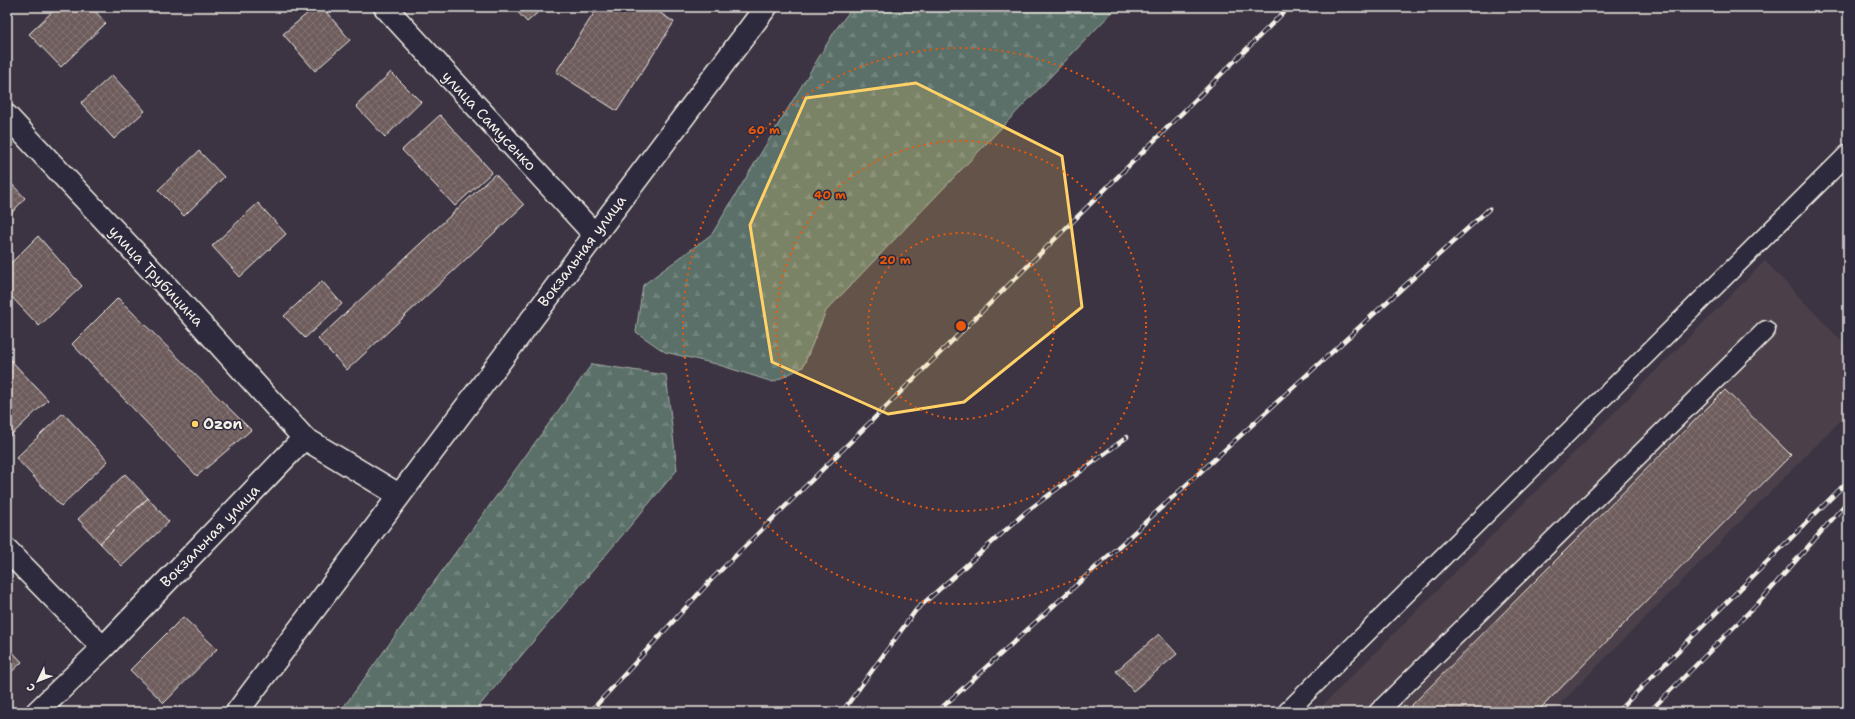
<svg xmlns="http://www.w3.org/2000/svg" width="1855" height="719" viewBox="0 0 1855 719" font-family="'Shantell Sans',sans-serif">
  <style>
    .built { fill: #4b404a }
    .forest { fill: url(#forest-firs); stroke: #a7b0a8 }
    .building { fill: url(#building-cross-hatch); stroke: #f4f1e8 }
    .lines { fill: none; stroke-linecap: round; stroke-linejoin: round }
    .service-casing { stroke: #f4f1e8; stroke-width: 21 }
    .minor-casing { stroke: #f4f1e8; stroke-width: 25 }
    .secondary-casing { stroke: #f4f1e8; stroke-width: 25 }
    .service { stroke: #2f2a3d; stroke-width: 18 }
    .minor { stroke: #2f2a3d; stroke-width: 22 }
    .secondary { stroke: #2f2a3d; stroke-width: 22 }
    .rail-casing { stroke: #f4f1e8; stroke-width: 4.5 }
    .rail { stroke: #2f2a3d; stroke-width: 3; stroke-dasharray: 9; stroke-linecap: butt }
    .marked { fill: #ffd166; fill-opacity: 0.2; stroke: #ffd166; stroke-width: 3; stroke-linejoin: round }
    .ring { fill: none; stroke: #e8590c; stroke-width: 2; stroke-dasharray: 2 4 }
    .poi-dot { fill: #ffd166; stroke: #2f2a3d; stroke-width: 1.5 }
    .labels { text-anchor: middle; stroke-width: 3; stroke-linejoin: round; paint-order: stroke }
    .street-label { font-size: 15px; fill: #f4f1e8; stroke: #2f2a3d }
    .poi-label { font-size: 15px; font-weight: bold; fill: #f4f1e8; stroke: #2f2a3d; text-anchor: start }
    .centre { fill: #e8590c; stroke: #2f2a3d; stroke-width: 2 }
    .ring-label { font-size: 12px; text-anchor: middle; font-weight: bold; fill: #e8590c; stroke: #2f2a3d; stroke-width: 3; stroke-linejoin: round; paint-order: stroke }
  </style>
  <defs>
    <pattern id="forest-firs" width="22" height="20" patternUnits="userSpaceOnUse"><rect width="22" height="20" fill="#5a6f68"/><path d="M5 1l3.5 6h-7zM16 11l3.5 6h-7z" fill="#72847e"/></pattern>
    <pattern id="building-cross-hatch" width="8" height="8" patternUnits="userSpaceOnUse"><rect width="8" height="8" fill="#6e5b5b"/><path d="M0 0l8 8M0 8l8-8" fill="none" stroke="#837373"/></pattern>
  </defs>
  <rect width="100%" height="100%" fill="#3c3443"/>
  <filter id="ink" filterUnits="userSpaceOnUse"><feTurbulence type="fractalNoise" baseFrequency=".025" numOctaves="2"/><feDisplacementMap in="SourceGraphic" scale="8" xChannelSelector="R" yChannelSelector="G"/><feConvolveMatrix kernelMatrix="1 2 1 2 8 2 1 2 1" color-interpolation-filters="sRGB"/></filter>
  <g filter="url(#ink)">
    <path class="built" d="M1765 261 1848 348V413L1552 712H1316Z"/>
    <path class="forest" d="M853 7H1117L826 311 803 367 773 382 716 364 665 352 636 332 643 285 712 234 836 29Z
      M592 364 666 375 677 470 474 712H340Z"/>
    <path class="building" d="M57 7H91L106 23 61 67 29 34Z
      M315 7H322L350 40 315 71 283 34Z
      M513 7H544L527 22Z
      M598 7H651L674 22 617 111 556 72Z
      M391 72 421 102 385 137 356 106Z
      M112 75 145 111 114 139 81 103Z
      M440 115 492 172 455 206 402 150Z
      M199 151 224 177 184 216 158 190Z
      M495 174 524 205 347 370 318 339Z
      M7 179 25 198 7 218Z
      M258 203 286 234 240 277 212 246Z
      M38 236 82 286 39 326 7 292V267Z
      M322 281 342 304 305 338 284 316Z
      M118 298 251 430 197 476 72 344Z
      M7 356 48 400 7 439Z
      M1725 390 1791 455 1537 712H1405Z
      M63 413 108 461 61 506 16 458Z
      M125 474 148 498 100 543 78 519Z
      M148 498 169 522 122 566 100 543Z
      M183 617 217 649 164 703 130 670Z
      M1159 634 1177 654 1133 691 1116 671Z
      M7 646 22 662 7 676Z"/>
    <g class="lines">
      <defs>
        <path id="service" d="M1287 712 1848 154
          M1378 712 1766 330"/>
        <path id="minor" d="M385 7 594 234
          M7 116 159 278 304 438
          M7 550 103 648
          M37 712 103 648 304 438 399 495"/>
        <path id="secondary" d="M237 712 766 7"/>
      </defs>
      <use href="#service" class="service-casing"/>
      <use href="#minor" class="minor-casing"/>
      <use href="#secondary" class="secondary-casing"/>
      <use href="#service" class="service"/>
      <use href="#minor" class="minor"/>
      <use href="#secondary" class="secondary"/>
      <defs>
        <path id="rail" d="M590 712 712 579 1289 7
          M842 712 916 610 1026 512 1127 437
          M937 712 1489 209
          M1617 712 1848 481
          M1649 712 1764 597 1848 501"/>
      </defs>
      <use href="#rail" class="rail-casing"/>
      <use href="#rail" class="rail"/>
    </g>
  </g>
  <path class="marked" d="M916 83 1062 156 1082 307 964 402 888 414 772 362 750 225 806 98Z"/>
  <g class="ring">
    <circle cx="961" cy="326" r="93"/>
    <circle cx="961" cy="326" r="185"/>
    <circle cx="961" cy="326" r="278"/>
  </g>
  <circle class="poi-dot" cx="195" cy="424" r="4"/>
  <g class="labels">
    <g class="street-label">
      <text transform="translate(489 121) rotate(47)" y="5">улица Самусенко</text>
      <text transform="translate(582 251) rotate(-53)" y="5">Вокзальная улица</text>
      <text transform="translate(156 276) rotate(47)" y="5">улица Трубицина</text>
      <text transform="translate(210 536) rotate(-46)" y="5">Вокзальная улица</text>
    </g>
    <g class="poi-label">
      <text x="203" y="429">Ozon</text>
    </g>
  </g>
  <circle cx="961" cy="326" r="6" class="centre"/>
  <g class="ring-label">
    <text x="764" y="134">60 m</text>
    <text x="830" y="199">40 m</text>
    <text x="895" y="264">20 m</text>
  </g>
  <rect width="1855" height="719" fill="none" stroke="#2f2a3d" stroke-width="24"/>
  <rect x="12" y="12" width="1831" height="695" fill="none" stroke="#f4f1e8" stroke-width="1.5" filter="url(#ink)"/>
  <g transform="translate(38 681) rotate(227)" stroke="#2f2a3d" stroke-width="3" paint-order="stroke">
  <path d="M0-3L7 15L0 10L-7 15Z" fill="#f4f1e8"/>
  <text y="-6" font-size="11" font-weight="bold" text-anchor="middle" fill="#f4f1e8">С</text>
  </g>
</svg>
